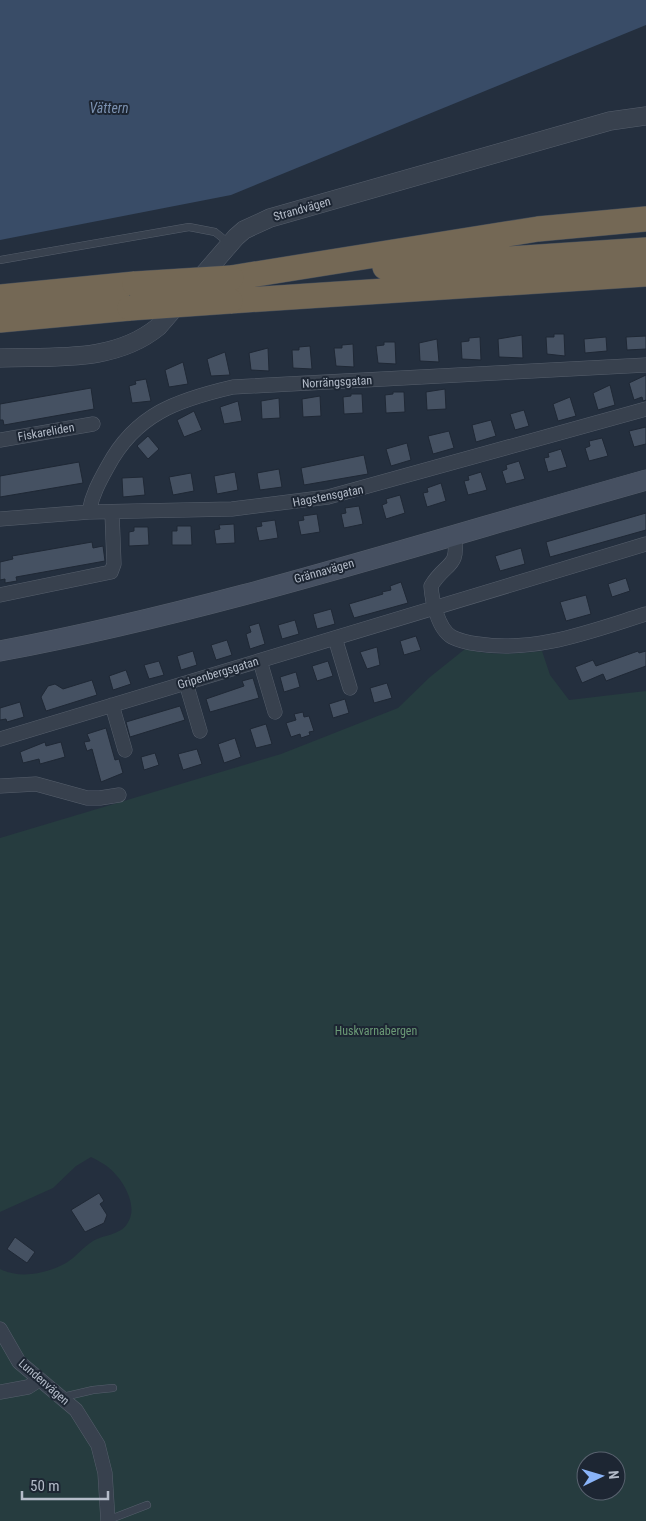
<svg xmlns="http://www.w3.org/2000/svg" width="646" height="1521" viewBox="0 0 646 1521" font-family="'Roboto Condensed',sans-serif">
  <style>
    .green { fill: #263c3f; fill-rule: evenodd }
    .water { fill: #394c67 }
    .building { fill: #455162; stroke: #1f2835 }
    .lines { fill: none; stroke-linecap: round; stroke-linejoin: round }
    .service-casing { stroke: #565f6c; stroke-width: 8 }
    .minor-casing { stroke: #565f6c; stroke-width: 15 }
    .tertiary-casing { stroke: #565f6c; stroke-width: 19 }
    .secondary-casing { stroke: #565f6c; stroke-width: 21 }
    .motorway-casing { stroke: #434c59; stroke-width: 26 }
    .service { stroke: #38414e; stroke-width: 7 }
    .minor { stroke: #38414e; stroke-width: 14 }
    .tertiary { stroke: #38414e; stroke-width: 18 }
    .secondary { stroke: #465061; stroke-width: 20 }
    .motorway { stroke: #746855; stroke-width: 25 }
    .motorway-bridge-casing { stroke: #434c59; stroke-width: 26; stroke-linecap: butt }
    .motorway-bridge { stroke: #746855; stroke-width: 25 }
    .labels { text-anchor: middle; stroke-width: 4; stroke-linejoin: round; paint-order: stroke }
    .street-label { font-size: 12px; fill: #b4bcc9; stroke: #1d2633 }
    .park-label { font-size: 12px; fill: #6b9a76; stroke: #1d2633 }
    .water-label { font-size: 14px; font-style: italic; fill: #7c92b1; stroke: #1d2633 }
  </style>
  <rect width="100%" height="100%" fill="#242f3e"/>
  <path class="green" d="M465 649C491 656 516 654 542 651L550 675 569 700 646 691V1521H0V1269C20 1279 46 1274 66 1263 76 1257 83 1247 93 1241 103 1235 120 1235 127 1224 140 1206 122 1178 108 1167 103 1163 97 1160 91 1157L76 1166 53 1188 0 1212V838L281 754 398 708 430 677ZM586 1461H616V1491H586Z"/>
  <path class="water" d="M0 0H646V25L231 195 0 240Z"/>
  <path class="building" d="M554 334H564L565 356 547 354 546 337H554Z
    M522 335 523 358 499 357 498 339Z
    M646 336V349L627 350 626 337Z
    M480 337 481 360 462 359 461 342 469 341V338Z
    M606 337 607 351 585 353 584 339Z
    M437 339 439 362 420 361 419 343Z
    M384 342H395L396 364 378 363 376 346 384 345Z
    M353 344 354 367 336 366 334 348H342V345Z
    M310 346 312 369 293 368 292 350H299V347Z
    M268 348 269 371 251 370 249 353Z
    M225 352 230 375 211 376 207 359Z
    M183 362 188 384 169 387 165 370Z
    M646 375V400L643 401 642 397 634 400 629 383Z
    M146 379 151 401 132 403 129 386 136 384 135 381Z
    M610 385 615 405 598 410 593 393Z
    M91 388 94 409 4 425 3 420H0V404Z
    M445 389 446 409 427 410 426 392Z
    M393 392H404L405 412 386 413 385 395 393 394Z
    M351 394H362L363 413 344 414 343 397 351 396Z
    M320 396 321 416 303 417 302 399Z
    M570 397 576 416 558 421 553 404Z
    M279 398 280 418 262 419 261 401Z
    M238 401 242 421 224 424 220 407Z
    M524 410 529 426 515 430 510 414Z
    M194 411 202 430 184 437 177 420Z
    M491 420 496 436 476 442 472 425Z
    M646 427V444L634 447 629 431Z
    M449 431 454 448 433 454 428 436Z
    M148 436 159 449 148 459 137 446Z
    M602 438 608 456 589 461 585 448 590 446 589 441Z
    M407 443 411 460 391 466 386 449Z
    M561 449 567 467 548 472 544 458 549 457 548 453Z
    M364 455 368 474 304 485 301 468Z
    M519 461 525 479 506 484 502 471 507 469 506 465Z
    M79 462 83 483 0 497V476Z
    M279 469 282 487 260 490 257 473Z
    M235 472 238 490 217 494 214 476Z
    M481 472 487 490 468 495 464 481 469 480 468 476Z
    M191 473 194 491 173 495 169 477Z
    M143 477 145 495 123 497 122 478Z
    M441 483 446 501 427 507 423 493 428 492 427 488Z
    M400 495 405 513 386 519 382 505 387 503 386 499Z
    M359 506 363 524 344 528 341 514 346 513 345 508Z
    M646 513V530L550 557 546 542Z
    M317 514 320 532 301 535 298 521 304 520 303 516Z
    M275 520 278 538 259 541 256 527 262 526 261 522Z
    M234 524 235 543 216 544 214 530 220 529 219 525Z
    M177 526H191L192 545H172V531H177Z
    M134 527H148L149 545 129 546V532L134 531Z
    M92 542 93 548 103 546 105 561 16 577 17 581 5 583V579L0 580V562L13 559 12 556Z
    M521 548 525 564 500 571 495 556Z
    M626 578 630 591 612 597 608 584Z
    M401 582 408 603 354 618 349 604 383 594 382 592 391 590 390 586Z
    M586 595 591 614 566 621 560 602Z
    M331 609 335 624 317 629 313 614Z
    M295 620 299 634 282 639 278 625Z
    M259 623 265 644 250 649 246 634 251 632 249 626Z
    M416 636 421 650 404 655 400 641Z
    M227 640 232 655 216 660 211 645Z
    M377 647 380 665 367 669 360 652Z
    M193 651 197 665 181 670 177 656Z
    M638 651 639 653 646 651V666L606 681 603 674 582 683 575 667 593 660 596 666Z
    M159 661 164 675 149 679 144 665Z
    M328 661 333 676 317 681 312 666Z
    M126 670 131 684 113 690 109 676Z
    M296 672 300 687 284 692 280 677Z
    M253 678 259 698 210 712 206 699 244 686 242 681Z
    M92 680 97 695 46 711 41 697 48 686 55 684 63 689Z
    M387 683 392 698 374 703 370 688Z
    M345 699 349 713 333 718 329 704Z
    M20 702 24 717 7 722 6 719 0 720V708Z
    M180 706 185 720 130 737 126 722Z
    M303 712 304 717 309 716 314 731 309 732 310 735 301 738 300 734 291 737 286 723 296 720 294 714Z
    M266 724 272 744 256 748 250 729Z
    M106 728 115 760 119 759 123 773 101 782 92 749 87 751 84 742 90 741 87 734Z
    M235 738 241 757 224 763 218 744Z
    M45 742 46 746 61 742 65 757 40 764 39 759 23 763 20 752Z
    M197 749 202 764 183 770 178 754Z
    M155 753 159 765 144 770 141 757Z
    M99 1193 104 1201 100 1204 107 1215 104 1223 85 1232 71 1210Z
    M15 1237 35 1252 27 1263 7 1249Z"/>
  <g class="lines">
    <defs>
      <path id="service" d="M0 260 189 227 215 232 230 244
        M63 1397 93 1390 113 1388
        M108 1520 147 1505"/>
      <path id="minor" d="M0 440 93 424
        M89 512C92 495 99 482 108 466 136 414 177 400 233 387L646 365
        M0 519 89 512 232 509 328 497 646 409
        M454 535C460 569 446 561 431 586 432 601 438 629 452 637 460 641 470 643 478 644 536 653 591 631 646 614
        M0 595 111 572 114 564 112 513
        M335 638 350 688
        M260 661 275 712
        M186 683 200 731
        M112 705 125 750
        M0 739 646 544
        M0 786 36 784 87 798H100L119 795
        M0 1329 19 1362 76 1410 98 1445 105 1473 108 1521
        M0 1392 28 1387 39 1380"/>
      <path id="tertiary" d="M0 358C54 356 114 363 158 327L236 237 244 230 270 218 610 121 646 116"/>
      <path id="secondary" d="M0 651C219 610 432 540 646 480"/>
      <path id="motorway" d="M385 267 646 250
        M231 278 538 229 646 219
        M0 297 135 284
        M230 301 646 274
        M0 320 130 308"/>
    </defs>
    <use href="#service" class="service-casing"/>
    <use href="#minor" class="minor-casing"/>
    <use href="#tertiary" class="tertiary-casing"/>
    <use href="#secondary" class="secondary-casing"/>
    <use href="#motorway" class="motorway-casing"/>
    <use href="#service" class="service"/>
    <use href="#minor" class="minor"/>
    <use href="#tertiary" class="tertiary"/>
    <use href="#secondary" class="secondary"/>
    <use href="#motorway" class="motorway"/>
    <defs>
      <path id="motorway-bridge" d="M135 284 231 278
        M130 308 230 301"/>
    </defs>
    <use href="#motorway-bridge" class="motorway-bridge-casing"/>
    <use href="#motorway-bridge" class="motorway-bridge"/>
  </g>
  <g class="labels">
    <g class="street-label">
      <text transform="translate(302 209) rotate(-16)" y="4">Strandvägen</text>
      <text transform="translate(337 382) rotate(-3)" y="4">Norrängsgatan</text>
      <text transform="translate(46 432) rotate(-10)" y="4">Fiskareliden</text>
      <text transform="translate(328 496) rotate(-11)" y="4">Hagstensgatan</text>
      <text transform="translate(324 571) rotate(-16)" y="4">Grännavägen</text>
      <text transform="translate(218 673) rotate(-17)" y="4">Gripenbergsgatan</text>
      <text transform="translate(44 1382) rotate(41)" y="4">Lundenvägen</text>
    </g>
    <g class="park-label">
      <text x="376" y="1035">Huskvarnabergen</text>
    </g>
    <g class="water-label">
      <text x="109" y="113">Vättern</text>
    </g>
  </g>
  <g transform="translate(601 1476) rotate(85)"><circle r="24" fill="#1d2633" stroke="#59626f"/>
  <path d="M0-4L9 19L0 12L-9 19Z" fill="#8ab4f8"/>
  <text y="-8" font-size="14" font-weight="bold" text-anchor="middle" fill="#b4bcc9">N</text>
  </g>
  <path d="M22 1491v8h86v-8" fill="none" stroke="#b4bcc9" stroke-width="2.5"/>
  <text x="30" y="1491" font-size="15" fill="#b4bcc9" stroke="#1d2633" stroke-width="4" paint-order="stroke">50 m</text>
</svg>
